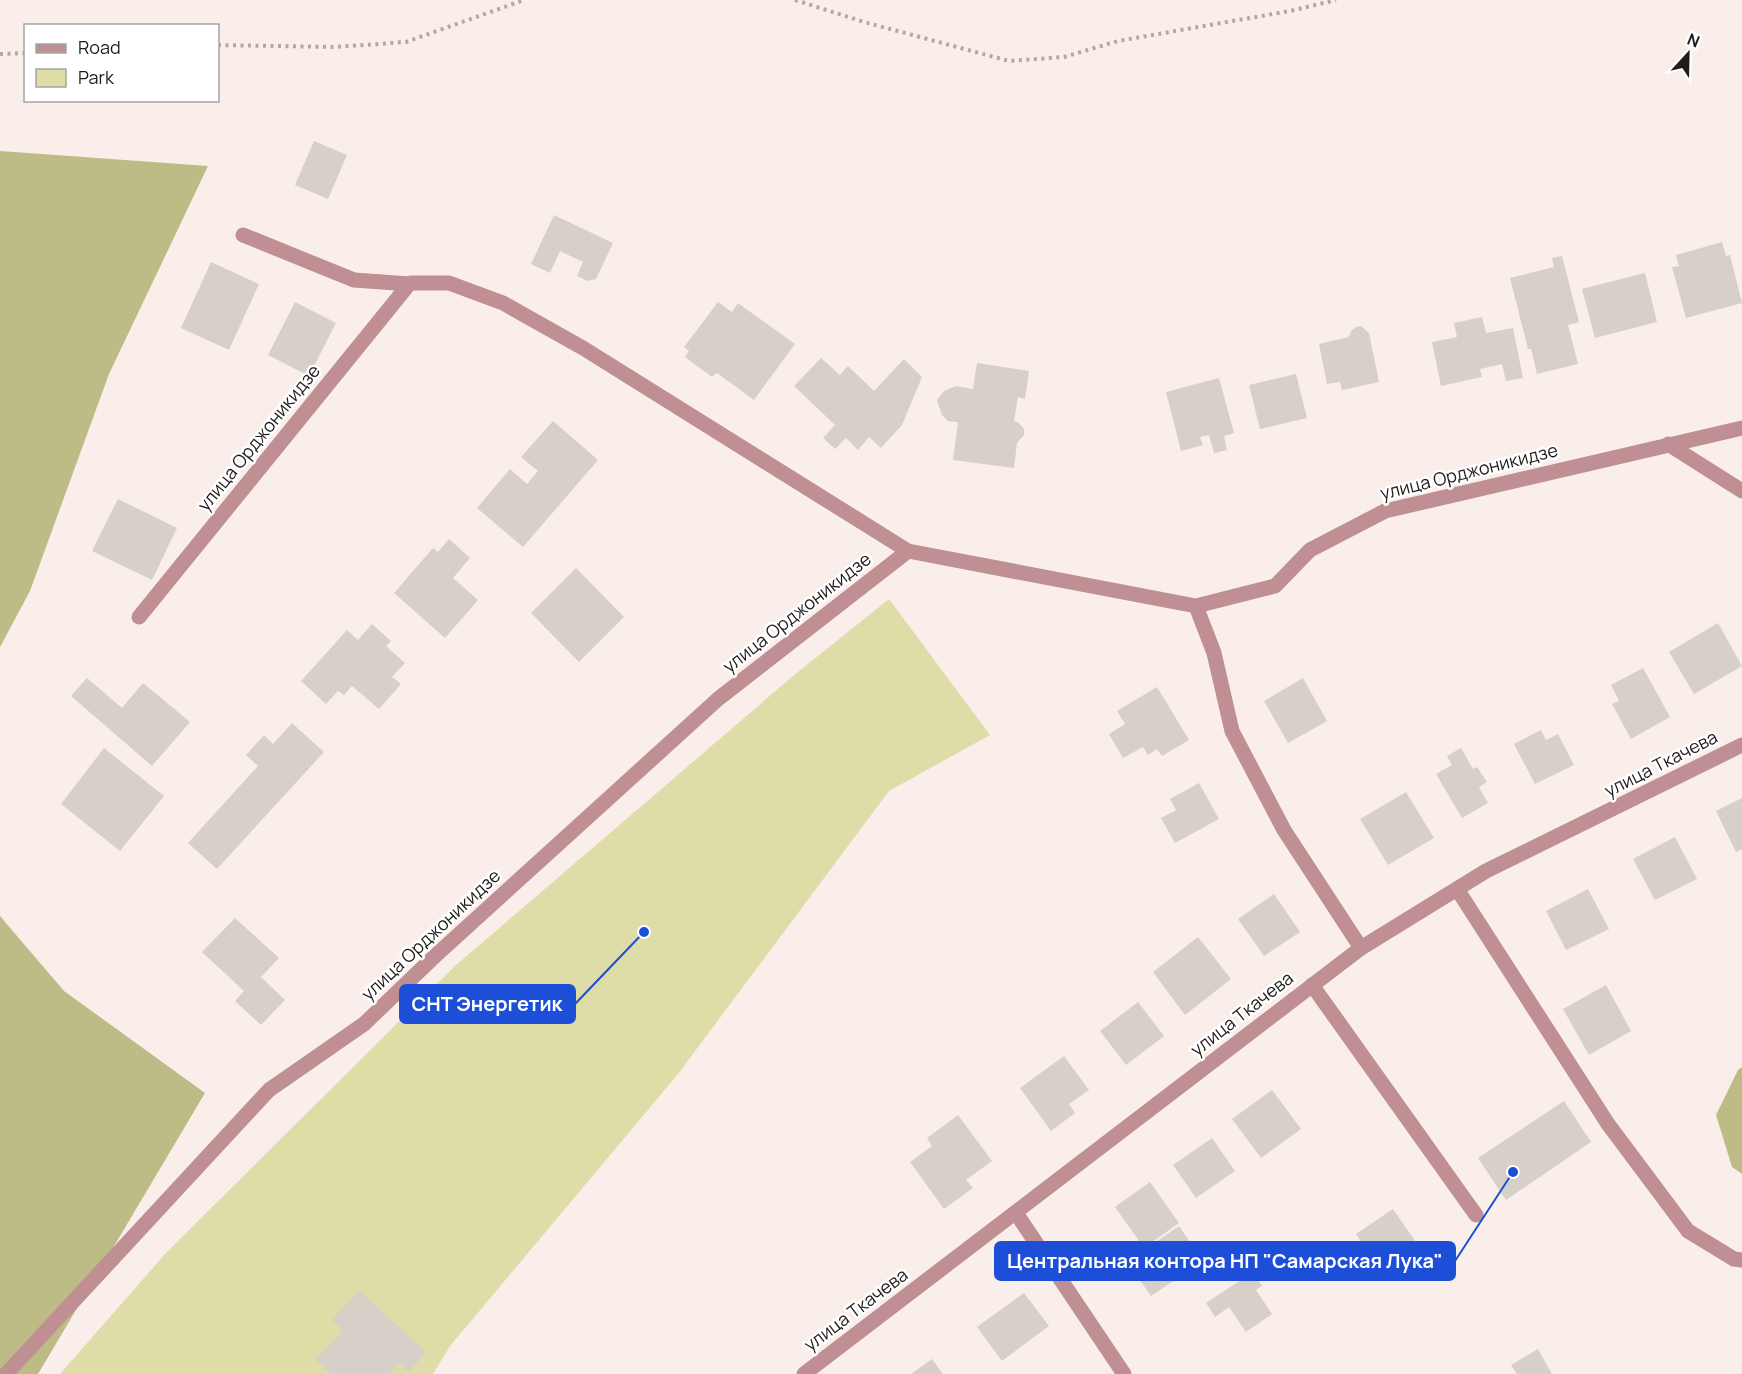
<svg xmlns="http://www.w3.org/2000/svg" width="1742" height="1374" viewBox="0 0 1742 1374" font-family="Manrope,sans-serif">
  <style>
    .green { fill: #dedca7 }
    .forest { fill: #bdbb86 }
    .building { fill: #d6d0c8 }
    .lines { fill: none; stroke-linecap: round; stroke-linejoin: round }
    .path { stroke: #b1a8a5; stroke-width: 4; stroke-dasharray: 3 4.5; stroke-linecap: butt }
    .service { stroke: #bf8f93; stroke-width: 15 }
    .minor { stroke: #bf8f93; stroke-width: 15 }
    .tertiary { stroke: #bf8f93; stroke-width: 15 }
    .labels { text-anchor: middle; stroke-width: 5; stroke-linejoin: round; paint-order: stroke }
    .street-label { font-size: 18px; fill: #201c1b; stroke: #fff }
    .leader { fill: none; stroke: #1d4ed8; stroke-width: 2 }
    .callout-dot { fill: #1d4ed8; stroke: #fff; stroke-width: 2 }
    .callout { fill: #1d4ed8; stroke: #1d4ed8; stroke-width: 2 }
    .callout-label { font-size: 20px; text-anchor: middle; font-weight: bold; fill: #fff }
  </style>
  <rect width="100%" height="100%" fill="#f9eeea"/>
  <path class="green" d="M889 599 990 735 889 791 678 1074 450 1346 433 1374H60L166 1253 455 966 793 676Z"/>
  <path class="forest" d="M0 151 208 166 109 374 30 591 0 647Z
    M0 916 64 991 205 1093 38 1374H0Z
    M1742 1067V1174L1732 1167 1716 1115 1738 1070Z"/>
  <path class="building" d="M314 141 347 155 328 199 295 185Z
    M554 215 613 243 596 279 588 281 577 276 583 262 560 251 550 273 531 264Z
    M1722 242 1726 256 1730 255 1742 303 1686 318 1672 267 1679 266 1676 255Z
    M1562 256 1579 322 1568 325 1578 364 1537 374 1531 349H1528L1510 278 1554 267 1552 258Z
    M211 262 259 284 229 350 181 328Z
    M1645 273 1657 322 1595 338 1582 289Z
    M295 302 336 323 309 376 268 355Z
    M718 302 732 312 738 303 795 344 754 400 717 373 712 377 685 357 689 351 684 347Z
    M1482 317 1486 333 1513 328 1523 378 1506 381 1502 364 1480 369 1482 377 1441 386 1432 342 1457 337 1454 323Z
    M1361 326 1369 333 1379 382 1342 390 1340 382 1327 384 1319 344 1349 337 1351 331 1356 327Z
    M821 358 840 375 848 366 874 391 904 359 922 377 902 425 881 448 869 437 858 450 846 438 835 449 823 438 835 425 794 386Z
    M977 363 1029 371 1025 399 1018 397 1014 421 1019 423 1024 429V435L1017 443 1014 468 953 460 958 422 948 421 942 415 937 400 944 391 956 386 973 389Z
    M1296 374 1307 418 1260 429 1249 385Z
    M1219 378 1234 433 1224 436 1227 450 1214 453 1209 435 1200 437 1203 445 1181 451 1166 392Z
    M553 421 598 460 523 547 477 508 510 469 527 484 538 471 521 457Z
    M118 499 177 528 152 580 92 551Z
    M449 539 470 558 453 578 478 600 445 638 394 593 433 548 438 552Z
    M576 568 624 617 579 662 531 613Z
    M1718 623 1742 666 1694 694 1669 652Z
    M372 624 391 641 386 646 405 663 392 677 401 684 379 709 352 686 344 695 338 691 326 704 301 681 347 630 358 640Z
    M1643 668 1670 717 1631 739 1612 704 1619 701 1611 685Z
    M87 678 122 708 143 683 190 722 152 766 71 696Z
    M1303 678 1327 721 1288 743 1264 701Z
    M1157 687 1189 740 1162 756 1157 749 1148 755 1143 747 1123 758 1109 734 1125 724 1117 711Z
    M292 723 324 752 217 869 188 843 258 766 246 755 264 735 273 744Z
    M1541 730 1546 740 1558 734 1574 765 1535 784 1514 744Z
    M104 748 164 796 120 851 61 804Z
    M1461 748 1473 769 1477 767 1487 782 1479 787 1488 803 1462 818 1436 774 1452 765 1447 756Z
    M1199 783 1219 819 1175 843 1161 818 1176 810 1170 799Z
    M1406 792 1434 838 1388 865 1360 819Z
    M1742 798V849L1736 852 1716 811Z
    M1675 837 1697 879 1655 900 1633 859Z
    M1588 889 1609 929 1566 950 1546 911Z
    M1274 894 1300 932 1264 956 1238 919Z
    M235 918 279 958 261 977 285 1000 261 1025 235 1001 244 991 202 952Z
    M1198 937 1231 979 1185 1015 1153 972Z
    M1606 985 1631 1031 1589 1055 1563 1009Z
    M1138 1002 1164 1036 1126 1065 1100 1031Z
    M1064 1056 1089 1090 1069 1104 1075 1113 1051 1131 1020 1088Z
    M1272 1090 1301 1129 1261 1158 1232 1119Z
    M1564 1101 1591 1142 1506 1200 1478 1158Z
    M958 1115 992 1161 966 1180 973 1188 944 1209 910 1162 932 1146 927 1138Z
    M1212 1138 1235 1171 1196 1198 1173 1165Z
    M1150 1182 1179 1223 1144 1248 1115 1207Z
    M1393 1209 1420 1248 1383 1274 1356 1234Z
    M1179 1226 1203 1261 1151 1296 1127 1262Z
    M1253 1272 1262 1286 1256 1290 1272 1314 1246 1332 1229 1307 1215 1317 1206 1303Z
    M359 1290 426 1352 409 1372 399 1363 389 1374H331L315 1359 343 1331 332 1320Z
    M1024 1293 1049 1326 1002 1361 977 1327Z
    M1538 1349 1552 1374H1517L1511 1365Z
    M932 1359 943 1374H911Z"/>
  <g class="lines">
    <path class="path" d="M795 0 864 22 1009 61 1064 57 1118 41 1290 11 1336 0
      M218 45 335 47 406 42 524 0
      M0 54 26 53"/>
    <path class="service" d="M1457 889 1608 1124 1688 1231 1734 1259 1742 1260
      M1312 985 1476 1215
      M1016 1213 1124 1374"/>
    <path class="minor" d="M243 235 354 280 410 284
      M1668 444 1742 491
      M1196 606 1214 653 1232 731 1284 830 1361 948
      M139 617 410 283H449L503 303 583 348 908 551
      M6 1374 269 1090 364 1024 435 956 718 699 908 551 1196 606 1275 586 1310 550 1385 511 1742 428"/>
    <path class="tertiary" d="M804 1374 1361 948 1486 871 1742 745"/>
  </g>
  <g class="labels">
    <g class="street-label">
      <text transform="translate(259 438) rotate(-51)" y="6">улица Орджоникидзе</text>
      <text transform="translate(1469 472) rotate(-14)" y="6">улица Орджоникидзе</text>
      <text transform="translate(797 613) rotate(-38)" y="6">улица Орджоникидзе</text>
      <text transform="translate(1661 764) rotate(-27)" y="6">улица Ткачева</text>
      <text transform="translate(431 935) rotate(-43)" y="6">улица Орджоникидзе</text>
      <text transform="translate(1242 1014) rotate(-38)" y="6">улица Ткачева</text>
      <text transform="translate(856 1310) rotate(-37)" y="6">улица Ткачева</text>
    </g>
  </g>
  <path class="leader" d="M644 932L575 1004M1513 1172L1455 1261"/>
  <g class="callout-dot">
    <circle cx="644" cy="932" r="6"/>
    <circle cx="1513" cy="1172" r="6"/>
  </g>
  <g class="callout">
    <rect x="400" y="985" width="175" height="38" rx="6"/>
    <rect x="995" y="1242" width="460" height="38" rx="6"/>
  </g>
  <g class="callout-label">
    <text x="487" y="1011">СНТ Энергетик</text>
    <text x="1225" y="1268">Центральная контора НП "Самарская Лука"</text>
  </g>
  <rect x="24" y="24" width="195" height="78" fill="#ffffff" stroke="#a6a4a4" stroke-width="1.5"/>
  <rect x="36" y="44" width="30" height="9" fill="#bf8f93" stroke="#a6a4a4" stroke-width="1.5"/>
  <text x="78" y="54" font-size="18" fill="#201c1b">Road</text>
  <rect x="36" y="69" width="30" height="18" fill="#dedca7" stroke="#a6a4a4" stroke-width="1.5"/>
  <text x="78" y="84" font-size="18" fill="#201c1b">Park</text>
  <g transform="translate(1688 54) rotate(22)" stroke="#ffffff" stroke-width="4.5" paint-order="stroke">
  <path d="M0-4.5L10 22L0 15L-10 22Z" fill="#201c1b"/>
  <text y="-9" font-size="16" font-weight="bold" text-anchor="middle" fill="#201c1b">N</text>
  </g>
</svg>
